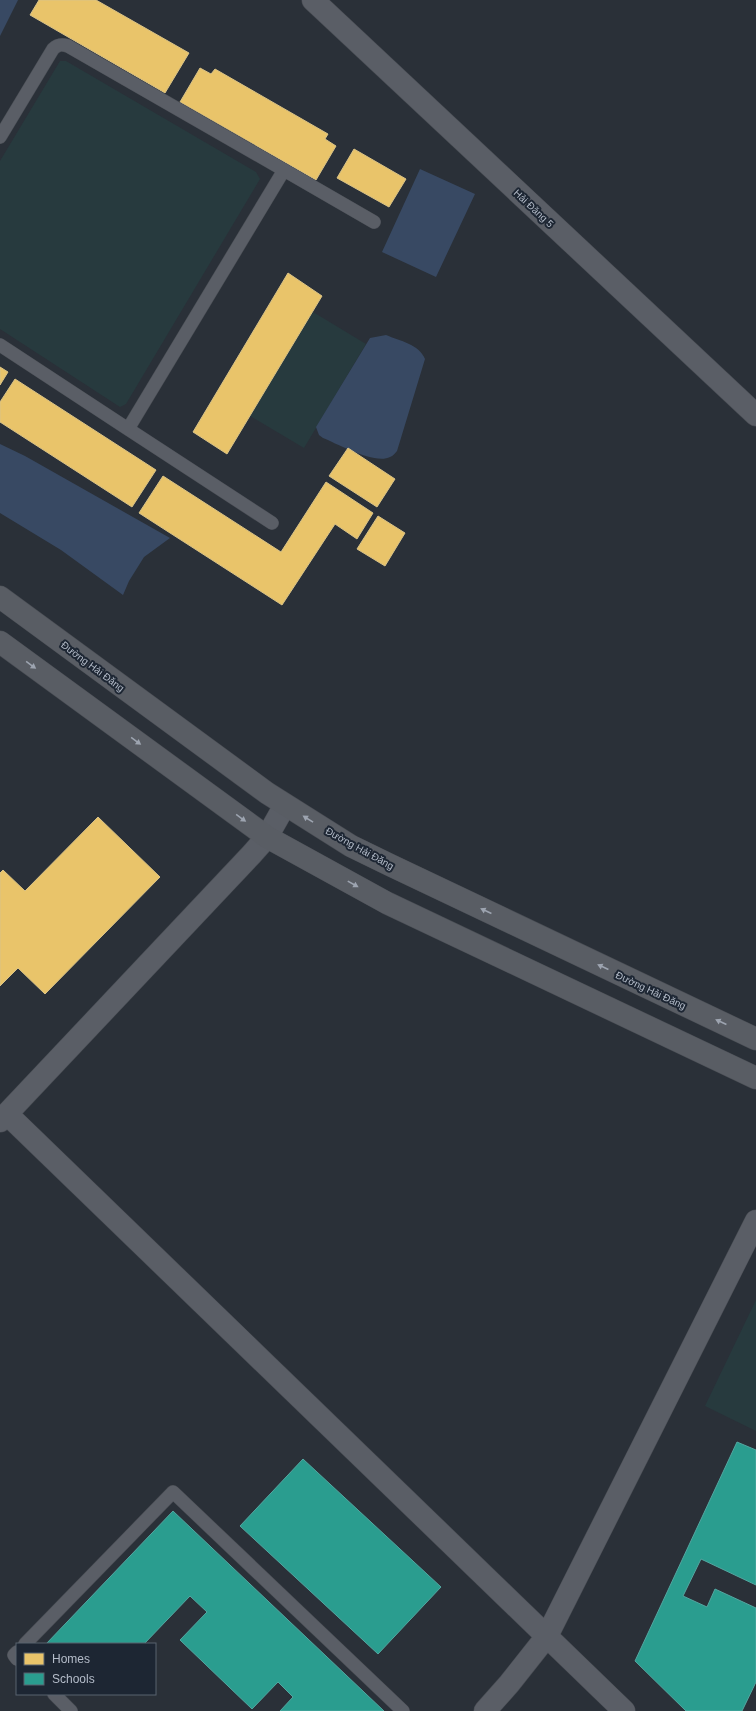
<svg xmlns="http://www.w3.org/2000/svg" width="756" height="1711" viewBox="0 0 756 1711" font-family="Helvetica,sans-serif">
  <style>
    .green { fill: #273a3e }
    .water { fill: #384963 }
    .homes { fill: #e9c46a; stroke: #d9c286 }
    .schools { fill: #2a9d8f; stroke: #53a6a0 }
    .lines { fill: none; stroke-linecap: round; stroke-linejoin: round }
    .lane-casing { stroke: #484c53; stroke-width: 14 }
    .street-casing { stroke: #484c53; stroke-width: 23 }
    .secondary-casing { stroke: #484c53; stroke-width: 23 }
    .lane { stroke: #5a5e66; stroke-width: 13 }
    .street { stroke: #5a5e66; stroke-width: 22 }
    .secondary { stroke: #595d64; stroke-width: 22 }
    .oneway { fill: #9da4b0 }
    .labels { text-anchor: middle; stroke-width: 4; stroke-linejoin: round; paint-order: stroke }
    .street-label { font-size: 10px; fill: #b4bcc9; stroke: #1d2633 }
  </style>
  <rect width="100%" height="100%" fill="#2a3038"/>
  <path class="green" d="M60 61H66L256 172 260 179 126 404 120 407 0 329V161Z
    M313 312 366 344 304 448 250 416Z
    M756 1300V1431L705 1406Z"/>
  <path class="water" d="M0 0H18L0 36Z
    M420 169 475 194 436 277 382 252Z
    M386 335C400 341 419 344 425 359L397 451C395 453 393 456 390 457 375 465 338 444 323 438L319 435 316 427 370 338Z
    M0 444 25 456 170 538 144 557 129 581 123 595 61 550 0 513Z"/>
  <path class="homes" d="M39 0H96L189 53 165 93 30 15Z
    M200 68 211 74 215 69 328 134 325 139 336 146 316 180 180 102Z
    M354 149 406 179 389 207 337 178Z
    M288 273 322 296 227 454 193 432Z
    M0 367 8 372 0 385Z
    M15 379 156 470 132 507 0 422V402Z
    M348 448 395 479 377 507 329 476Z
    M163 476 281 552 326 482 373 513 357 539 335 524 282 605 139 513Z
    M378 516 405 533 385 566 357 549Z
    M98 817 160 877 45 994 18 968 0 986V873L3 870 25 891Z"/>
  <path class="schools" d="M737 1442 756 1450V1585L701 1559 683 1596 707 1607 715 1589 756 1608V1682L742 1711H686L635 1661Z
    M303 1459 441 1587 378 1654 240 1526Z
    M173 1511 384 1711H280L293 1697 278 1682 252 1709 180 1640 207 1612 190 1596 144 1644H46Z"/>
  <g class="lines">
    <defs>
      <path id="lane" d="M0 137 53 49C58 44 62 44 68 46L284 170 128 429 0 345
        M284 170 374 222
        M128 429 272 523
        M25 1644 173 1492 403 1711
        M17 1652 14 1655 17 1659
        M54 1694 71 1711"/>
      <path id="street" d="M313 0 756 415
        M7 1114 624 1711
        M0 1121 251 855 267 837 285 805
        M485 1711 509 1684 547 1636 756 1221"/>
      <path id="secondary" d="M0 597 267 793 351 846 390 865 756 1039
        M0 642 267 837 387 903 756 1078"/>
    </defs>
    <use href="#lane" class="lane-casing"/>
    <use href="#street" class="street-casing"/>
    <use href="#secondary" class="secondary-casing"/>
    <use href="#lane" class="lane"/>
    <use href="#street" class="street"/>
    <use href="#secondary" class="secondary"/>
  </g>
  <defs><path id="oneway-solid" d="M-6-.8H1V-3.2L6.5 0L1 3.2V.8H-6Z"/></defs>
  <g class="oneway">
    <use href="#oneway-solid" transform="translate(31 665) rotate(36)"/>
    <use href="#oneway-solid" transform="translate(136 741) rotate(36)"/>
    <use href="#oneway-solid" transform="translate(241 818) rotate(36)"/>
    <use href="#oneway-solid" transform="translate(308 819) rotate(-148)"/>
    <use href="#oneway-solid" transform="translate(353 884) rotate(29)"/>
    <use href="#oneway-solid" transform="translate(486 911) rotate(-155)"/>
    <use href="#oneway-solid" transform="translate(603 967) rotate(-155)"/>
    <use href="#oneway-solid" transform="translate(721 1022) rotate(-155)"/>
  </g>
  <g class="labels">
    <g class="street-label">
      <text transform="translate(534 208) rotate(43)" y="4">Hải Đăng 5</text>
      <text transform="translate(93 666) rotate(37)" y="4">Đường Hải Đăng</text>
      <text transform="translate(360 848) rotate(29)" y="4">Đường Hải Đăng</text>
      <text transform="translate(651 990) rotate(25)" y="4">Đường Hải Đăng</text>
    </g>
  </g>
  <rect x="16" y="1643" width="140" height="52" fill="#1d2633" stroke="#59626f"/>
  <rect x="24" y="1653" width="20" height="12" fill="#e9c46a" stroke="#59626f"/>
  <text x="52" y="1663" font-size="12" fill="#b4bcc9">Homes</text>
  <rect x="24" y="1673" width="20" height="12" fill="#2a9d8f" stroke="#59626f"/>
  <text x="52" y="1683" font-size="12" fill="#b4bcc9">Schools</text>
</svg>
